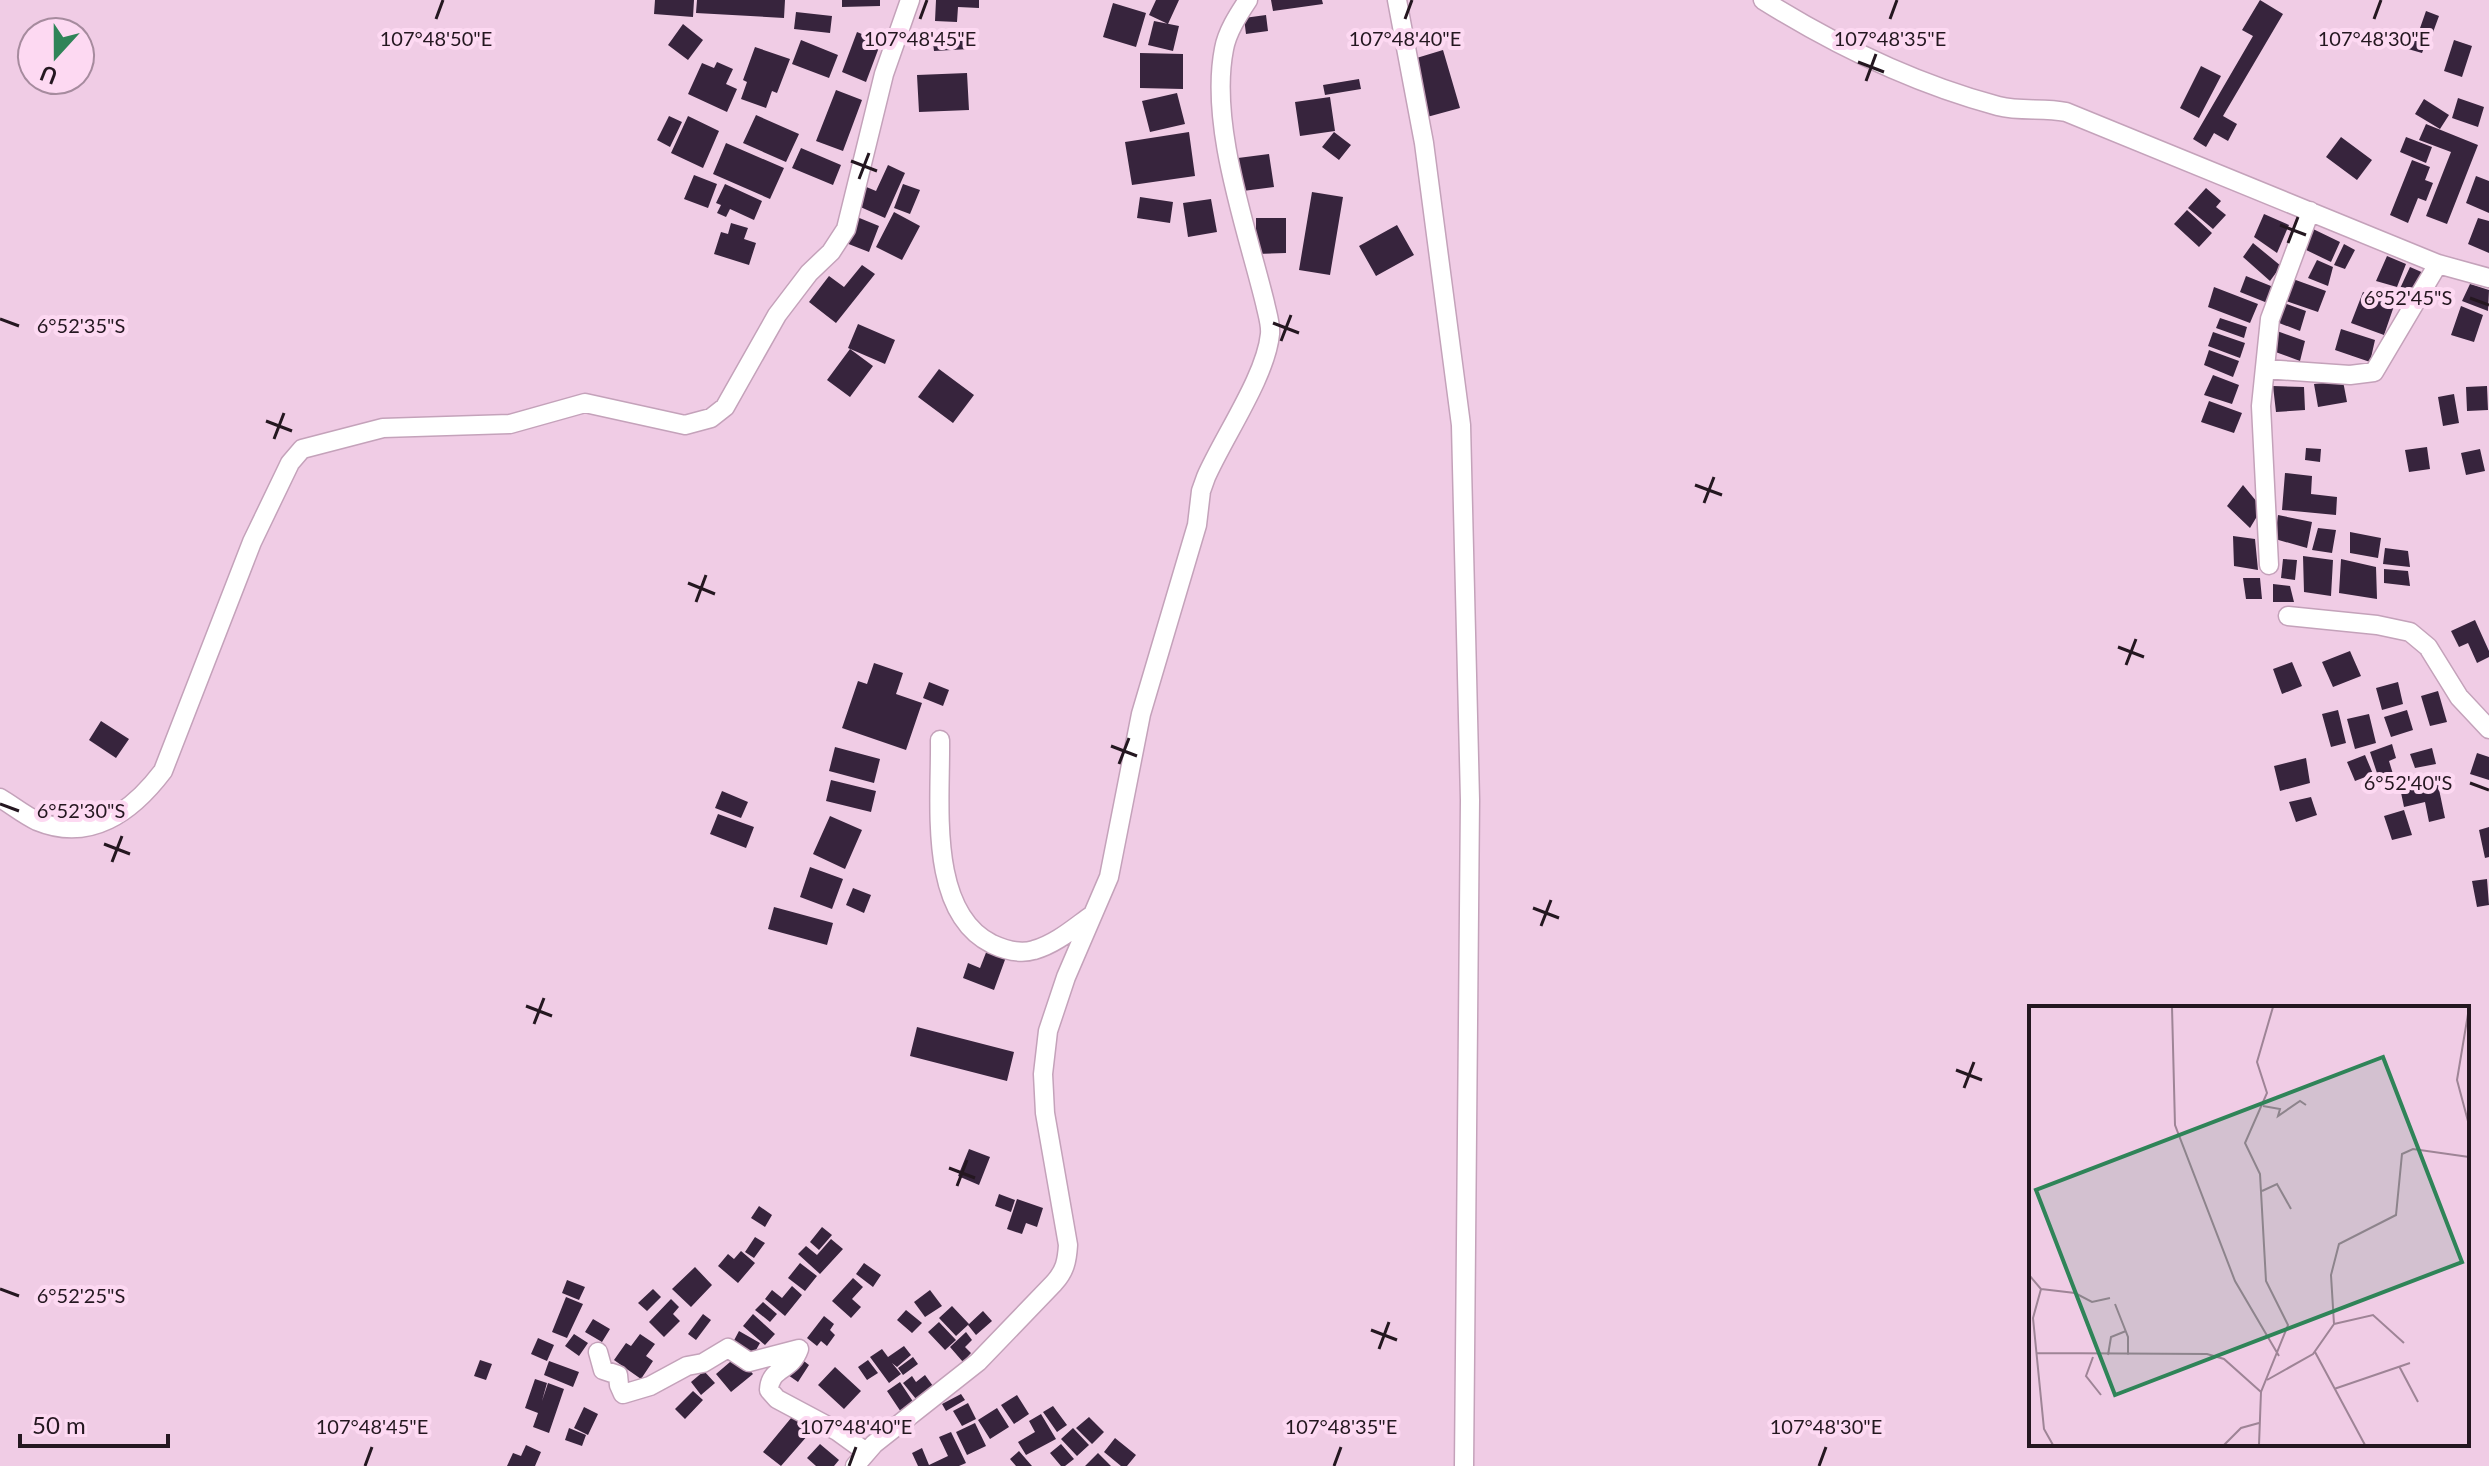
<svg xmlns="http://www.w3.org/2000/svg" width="2489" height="1466" viewBox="0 0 2489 1466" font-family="Lato,sans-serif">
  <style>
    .building { fill: #37243d }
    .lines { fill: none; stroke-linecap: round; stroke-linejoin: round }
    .street-casing { stroke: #c4a2ba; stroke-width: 21 }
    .street { stroke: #fff; stroke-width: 18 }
    .ticks { fill: none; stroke: #241720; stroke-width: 3 }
    .inset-road { fill: none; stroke: #9e8496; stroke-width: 2 }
    .view { fill: #2f8458; fill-opacity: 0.15; stroke: #2f8458; stroke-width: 4 }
    .inset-edge { fill: none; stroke: #241720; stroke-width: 4 }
    .ticks-label { font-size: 20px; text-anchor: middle; fill: #241720; stroke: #fdd9f2; stroke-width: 8; stroke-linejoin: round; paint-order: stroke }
  </style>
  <rect width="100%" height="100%" fill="#f0cce5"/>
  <path class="building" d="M655 0H694L693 17 654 14Z
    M697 0H785L784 18 696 13Z
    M842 0H880V6L842 7Z
    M936 0H979V8L958 7 957 22 935 21Z
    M1156 0H1179L1168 24 1149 15Z
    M1271 0H1322L1323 4 1273 11Z
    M2260 0 2283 14 2223 116 2237 124 2228 141 2214 133 2206 147 2193 139 2253 36 2242 30Z
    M1113 3 1146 13 1136 47 1103 37Z
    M2426 11 2439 16 2432 35 2419 31Z
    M796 12 832 16 830 33 794 29Z
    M1266 15 1268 31 1246 34 1244 18Z
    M1154 21 1179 26 1173 51 1148 45Z
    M683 24 703 40 688 60 668 45Z
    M968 31 969 49 934 51 932 34Z
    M857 32 881 42 866 82 842 72Z
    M2414 32 2428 37 2422 53 2408 49Z
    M801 40 838 55 829 78 792 64Z
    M2454 40 2472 46 2462 77 2444 71Z
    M755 47 790 59 777 93 772 91 766 108 741 99 747 82 743 80Z
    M1443 50 1460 108 1427 117 1410 60Z
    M1140 53 1183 54V89L1140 88Z
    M717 62 733 69 726 84 737 89 727 112 688 94 702 63 714 68Z
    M2201 66 2221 76 2199 118 2180 108Z
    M967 73 969 110 919 112 917 75Z
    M1359 79 1361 89 1325 95 1323 85Z
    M836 90 862 100 843 151 816 141Z
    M1177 93 1185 124 1150 132 1142 101Z
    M1330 97 1335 131 1300 136 1295 102Z
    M2458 98 2484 107 2478 127 2452 118Z
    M2424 99 2449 115 2440 129 2415 114Z
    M756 115 799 134 786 162 743 143Z
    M669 116 682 122 670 147 657 140Z
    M688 116 719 131 703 168 671 153Z
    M2426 124 2478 145 2447 224 2426 216 2451 152 2419 140Z
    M1189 132 1195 176 1132 185 1125 142Z
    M1334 132 1351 145 1339 160 1322 147Z
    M2341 137 2372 160 2357 180 2326 157Z
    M2406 137 2432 147 2426 163 2400 152Z
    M726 143 784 168 770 199 713 174Z
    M801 148 841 165 833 185 792 168Z
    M1269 154 1274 187 1243 191 1238 158Z
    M2412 160 2430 167 2425 180 2433 183 2426 201 2418 198 2408 223 2390 215Z
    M888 165 905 173 885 218 856 205 864 186 876 191Z
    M694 175 717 184 708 208 684 199Z
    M2476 176 2489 181V213L2466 203Z
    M725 184 762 201 754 220 730 209 726 217 717 213 721 205 716 203Z
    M903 184 920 190 910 214 894 208Z
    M2206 188 2221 201 2216 207 2226 215 2213 229 2188 208Z
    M1312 192 1343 197 1330 275 1299 270Z
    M1140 197 1173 202 1170 223 1137 218Z
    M1211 199 1217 232 1188 237 1183 203Z
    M2187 210 2212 233 2199 247 2174 224Z
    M894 212 920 226 902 260 876 247Z
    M2264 214 2289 225 2277 253 2254 237Z
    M857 217 879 226 869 252 846 243Z
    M1256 218H1286V253L1256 254Z
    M2478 218 2489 221V253L2468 244Z
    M731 223 748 228 744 239 756 243 749 265 714 254 721 232 728 234Z
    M1397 225 1414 255 1376 276 1359 246Z
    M2311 228 2340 242 2331 262 2302 248Z
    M2253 243 2281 266 2270 281 2243 257Z
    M2344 244 2355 250 2345 269 2334 265Z
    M2387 256 2406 264 2397 287 2376 281Z
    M2317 260 2333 267 2328 286 2308 278Z
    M862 265 875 274 836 323 809 302 829 276 844 287Z
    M2410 267 2426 274 2411 303 2396 297Z
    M2246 276 2276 288 2270 304 2240 292Z
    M2293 279 2326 291 2318 312 2286 301Z
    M2470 284 2489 290 2488 311 2462 301Z
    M2214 287 2258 304 2250 323 2208 307Z
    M2363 292 2394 306 2384 335 2351 323Z
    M2281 302 2306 311 2300 331 2274 321Z
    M2461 306 2483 315 2474 342 2451 335Z
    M2220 318 2247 327 2244 338 2216 328Z
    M858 324 895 340 885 364 848 348Z
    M2341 329 2375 340 2370 362 2335 350Z
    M2277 331 2305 341 2300 361 2270 350Z
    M2213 332 2245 343 2240 358 2208 346Z
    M850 349 873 366 850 397 827 380Z
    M2209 350 2239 361 2233 377 2204 365Z
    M939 369 974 395 953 423 918 397Z
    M2213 375 2239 385 2232 404 2204 395Z
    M2343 381 2347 402 2318 407 2314 384Z
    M2273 386 2304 387 2305 410 2276 412Z
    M2487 386 2488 410 2467 411 2466 387Z
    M2454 394 2459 423 2443 426 2438 397Z
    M2209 401 2242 413 2234 433 2201 422Z
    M2427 447 2430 469 2409 472 2405 450Z
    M2306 448 2321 449 2320 462 2305 460Z
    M2480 449 2485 471 2466 475 2461 453Z
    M2285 473 2312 476 2311 494 2337 497 2336 515 2282 510Z
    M2243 485 2262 508 2250 528 2227 506Z
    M2278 515 2312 522 2307 548 2275 539Z
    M2318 528 2336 530 2332 553 2312 550Z
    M2350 532 2381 538 2378 558 2350 553Z
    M2233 536 2255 539 2258 570 2234 566Z
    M2385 548 2408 551 2410 567 2383 564Z
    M2303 556 2333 560 2331 596 2304 592Z
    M2283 559 2297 560 2295 580 2281 578Z
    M2341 559 2376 567 2377 599 2339 593Z
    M2384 569 2408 571 2410 586 2384 583Z
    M2243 578H2260L2262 599H2246Z
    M2273 584 2290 586 2294 602H2273Z
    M2475 620 2489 651V657L2477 663 2468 643 2459 647 2451 631Z
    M2350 651 2361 676 2333 687 2322 662Z
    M2292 662 2302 686 2282 694 2273 669Z
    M874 663 903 673 896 694 922 703 906 750 842 728 858 681 867 684Z
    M929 682 949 690 943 706 923 698Z
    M2398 682 2403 704 2382 710 2376 688Z
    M2438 691 2447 722 2430 726 2421 696Z
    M2338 710 2346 743 2331 747 2322 714Z
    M2407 710 2413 730 2391 737 2384 717Z
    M2369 714 2376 743 2355 749 2347 719Z
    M101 721 129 739 116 758 89 740Z
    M2392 744 2396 758 2389 761 2393 774 2379 779 2370 752Z
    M835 747 880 759 874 783 829 771Z
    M2432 748 2436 764 2415 768 2410 754Z
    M2477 753 2489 757V780L2470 774Z
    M2365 755 2373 774 2355 781 2347 762Z
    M2306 758 2310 783 2280 791 2274 766Z
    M2436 775 2445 818 2429 822 2425 802 2404 807 2399 783Z
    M831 780 876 791 871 812 826 801Z
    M722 791 748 802 741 818 715 808Z
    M2311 797 2317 815 2296 822 2289 802Z
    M2404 810 2412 835 2392 840 2384 816Z
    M718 814 754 827 746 848 710 834Z
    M830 816 862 830 845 869 813 854Z
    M2489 827V857L2485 858 2479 830Z
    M810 867 843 879 832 909 800 897Z
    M2487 879 2489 905 2477 907 2472 881Z
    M853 888 871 895 864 913 846 905Z
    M774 907 833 923 827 945 768 929Z
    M987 950 1006 957 994 990 963 978 968 963 980 968Z
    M917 1027 1014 1052 1007 1081 910 1056Z
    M969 1149 990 1157 979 1185 958 1176Z
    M999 1194 1015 1200 1011 1212 995 1206Z
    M1017 1199 1043 1208 1037 1227 1026 1223 1022 1234 1007 1229Z
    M759 1206 772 1215 765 1227 751 1218Z
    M822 1227 832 1235 819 1250 810 1242Z
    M755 1237 765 1243 754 1258 745 1252Z
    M831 1239 843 1249 820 1274 798 1254 806 1246 817 1255Z
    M741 1251 755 1263 738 1283 718 1266 728 1254 734 1259Z
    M800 1263 817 1276 805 1291 788 1278Z
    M864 1263 881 1275 873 1287 856 1274Z
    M695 1267 712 1285 691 1307 672 1289Z
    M853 1278 863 1287 852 1299 861 1307 851 1318 832 1301Z
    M567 1280 585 1287 579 1300 562 1293Z
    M792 1286 802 1295 785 1316 765 1299 772 1290 782 1298Z
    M653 1289 661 1297 647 1311 638 1303Z
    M930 1290 942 1306 925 1317 914 1302Z
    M566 1297 583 1304 567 1338 552 1332Z
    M671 1299 679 1307 673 1314 680 1321 664 1337 649 1322Z
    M763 1302 777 1314 770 1322 755 1310Z
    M952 1306 969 1324 956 1336 939 1318Z
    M906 1310 922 1323 912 1333 897 1320Z
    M983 1311 992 1321 976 1335 968 1325Z
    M703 1314 711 1320 696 1340 688 1334Z
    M753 1314 775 1334 765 1345 743 1326Z
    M824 1316 834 1324 830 1330 835 1335 827 1346 821 1341 817 1346 807 1338Z
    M593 1319 610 1329 602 1342 585 1332Z
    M939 1322 956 1340 945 1350 928 1332Z
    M739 1331 760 1343 752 1357 731 1346Z
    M966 1332 972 1340 965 1347 971 1353 963 1362 950 1347Z
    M574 1334 588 1343 579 1356 565 1346Z
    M640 1334 655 1344 646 1356 653 1361 641 1379 614 1360 626 1343 631 1346Z
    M538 1338 554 1345 547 1361 531 1354Z
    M904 1346 911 1355 897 1367 892 1363 901 1374 889 1383 870 1357 882 1349 888 1357Z
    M737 1356 753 1374 731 1392 716 1374Z
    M913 1357 918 1364 903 1375 898 1368Z
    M800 1358 809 1365 798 1382 788 1375Z
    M480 1360 492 1364 486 1380 474 1376Z
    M868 1360 878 1373 867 1380 858 1367Z
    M549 1361 579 1372 573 1387 544 1375Z
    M835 1367 861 1391 844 1409 818 1385Z
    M704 1371 715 1383 701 1395 691 1382Z
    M925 1375 933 1386 916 1399 903 1383 912 1376 916 1382Z
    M535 1379 547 1383 542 1401 548 1383 564 1389 549 1433 533 1427 538 1413 525 1408Z
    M900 1382 914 1403 901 1412 887 1391Z
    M693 1391 703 1400 685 1419 675 1409Z
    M961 1394 965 1400 946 1411 942 1404Z
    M1017 1395 1029 1414 1014 1424 1001 1405Z
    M968 1403 976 1419 962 1426 953 1411Z
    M1053 1406 1067 1425 1057 1432 1043 1412Z
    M584 1407 598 1414 588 1435 574 1428Z
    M997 1408 1009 1427 990 1439 978 1420Z
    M796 1412 815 1427 781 1466 763 1452Z
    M1041 1414 1056 1439 1026 1455 1018 1442 1035 1432 1029 1421Z
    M1089 1417 1104 1432 1092 1444 1076 1428Z
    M975 1423 986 1446 967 1455 956 1432Z
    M569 1428 586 1435 582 1446 565 1440Z
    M1073 1428 1089 1445 1077 1456 1061 1439Z
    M951 1432 966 1463 959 1466H918L912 1453 922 1448 929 1465 948 1456 939 1437Z
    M1115 1438 1136 1455 1127 1466H1121L1104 1452Z
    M820 1444 839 1460 834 1466H816L807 1458Z
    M1061 1444 1074 1459 1065 1466H1061L1050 1453Z
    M526 1445 541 1452 535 1466H507L513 1453 521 1456Z
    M1019 1451 1032 1466H1016L1010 1459Z
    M1098 1453 1111 1466H1085Z"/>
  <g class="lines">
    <defs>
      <path id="street" d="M1397 0 1424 143 1461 425 1470 800 1464 1466
        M1763 0C1835 45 1916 84 1998 106 2021 112 2044 107 2066 112L2438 264 2489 278
        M2265 369 2350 375 2374 372 2438 264
        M2269 565 2261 406 2270 319 2310 211
        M2288 616 2377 625 2410 632 2428 647 2459 697 2489 729
        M940 740C941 802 927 912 992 944 1005 950 1021 954 1034 950 1056 944 1075 927 1092 915
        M0 798C12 805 24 815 37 821 90 843 132 812 163 771L252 542 290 463 302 449 383 428 510 424 585 403 685 425 711 418 725 407 777 315 809 273 831 252 846 229 884 74 910 0
        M598 1352 603 1370 618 1375 619 1385 623 1394 650 1386 687 1366 703 1363 728 1348 749 1362 799 1349C791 1372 770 1367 769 1390L777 1399 837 1431 866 1452
        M855 1466 874 1444 978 1362 1054 1283C1065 1271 1067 1261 1068 1245L1045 1113 1043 1074 1048 1031 1066 977 1109 877 1141 714 1197 525 1201 491 1206 477C1224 436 1266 376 1270 334 1271 324 1267 313 1265 303 1247 229 1209 125 1224 49 1227 32 1238 15 1248 0"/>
    </defs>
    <use href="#street" class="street-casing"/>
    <use href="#street" class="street"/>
  </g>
  <path class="ticks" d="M436 19 443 0M920 19 927 0M1405 19 1412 0M1890 19 1897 0M2374 19 2381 0M1858 62 1884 72M1866 81 1876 54M851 161 877 171M859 179 869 153M2280 225 2306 235M2288 243 2298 217M2470 298 2489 305M0 319 19 326M1273 323 1299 333M1281 341 1291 315M266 421 292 431M274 439 284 413M1695 485 1722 495M1704 503 1714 477M688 583 715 594M696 602 706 575M2118 647 2144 657M2126 665 2136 639M1111 746 1137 756M1119 764 1129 738M2470 783 2489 790M0 804 19 811M104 844 130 854M112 862 122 836M1533 908 1559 918M1541 926 1551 900M526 1006 552 1016M534 1024 544 998M1956 1070 1982 1080M1964 1088 1974 1062M949 1168 975 1178M957 1186 967 1160M0 1289 19 1296M1371 1330 1397 1340M1379 1349 1389 1322M365 1466 372 1447M849 1466 856 1447M1334 1466 1341 1447M1819 1466 1826 1447"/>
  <g transform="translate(2029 1006)">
    <rect width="440" height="440" fill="#f0cce5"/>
    <path class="inset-road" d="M143 1 146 119 206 275 250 350M440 2 428 74 440 119M234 100 251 103 249 110 271 95 277 99M233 185 248 178 262 203M0 269 12 283 4 312 15 423 24 439M12 283 46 287 63 296 81 292M86 298 99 331V349M305 318 344 309 375 337M286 346 336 439M8 347 178 348 195 353 232 386M79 349 82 331 97 325M64 351 57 370 72 389M370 360 389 396M238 374 284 348 305 318 302 269 310 238 367 209 373 148 384 143 440 151M305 383 381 357M195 439 212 422 230 417M230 439 232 386 259 319 237 275 231 168 216 137 238 87 228 56 244 1"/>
    <path class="view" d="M354 51 433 256 86 389 7 184Z"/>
    <rect width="440" height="440" class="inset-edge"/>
  </g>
  <g class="ticks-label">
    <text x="436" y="46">107°48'50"E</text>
    <text x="920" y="46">107°48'45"E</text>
    <text x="1405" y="46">107°48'40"E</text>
    <text x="1890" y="46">107°48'35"E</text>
    <text x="2374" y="46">107°48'30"E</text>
    <text x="2408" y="305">6°52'45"S</text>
    <text x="81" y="333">6°52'35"S</text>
    <text x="2408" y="790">6°52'40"S</text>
    <text x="81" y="818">6°52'30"S</text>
    <text x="81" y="1303">6°52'25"S</text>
    <text x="372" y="1434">107°48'45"E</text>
    <text x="856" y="1434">107°48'40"E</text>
    <text x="1341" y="1434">107°48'35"E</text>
    <text x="1826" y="1434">107°48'30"E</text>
  </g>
  <g transform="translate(56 56) rotate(201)"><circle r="38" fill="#fdd9f2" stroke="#a68b9e" stroke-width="2"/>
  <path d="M0-6L14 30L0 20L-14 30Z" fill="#2f8458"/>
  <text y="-12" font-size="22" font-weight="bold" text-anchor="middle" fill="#241720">U</text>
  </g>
  <path d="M20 1434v12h148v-12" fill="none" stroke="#241720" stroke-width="4"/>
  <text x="32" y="1434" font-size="24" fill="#241720" stroke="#fdd9f2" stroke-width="6" paint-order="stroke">50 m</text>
</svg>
